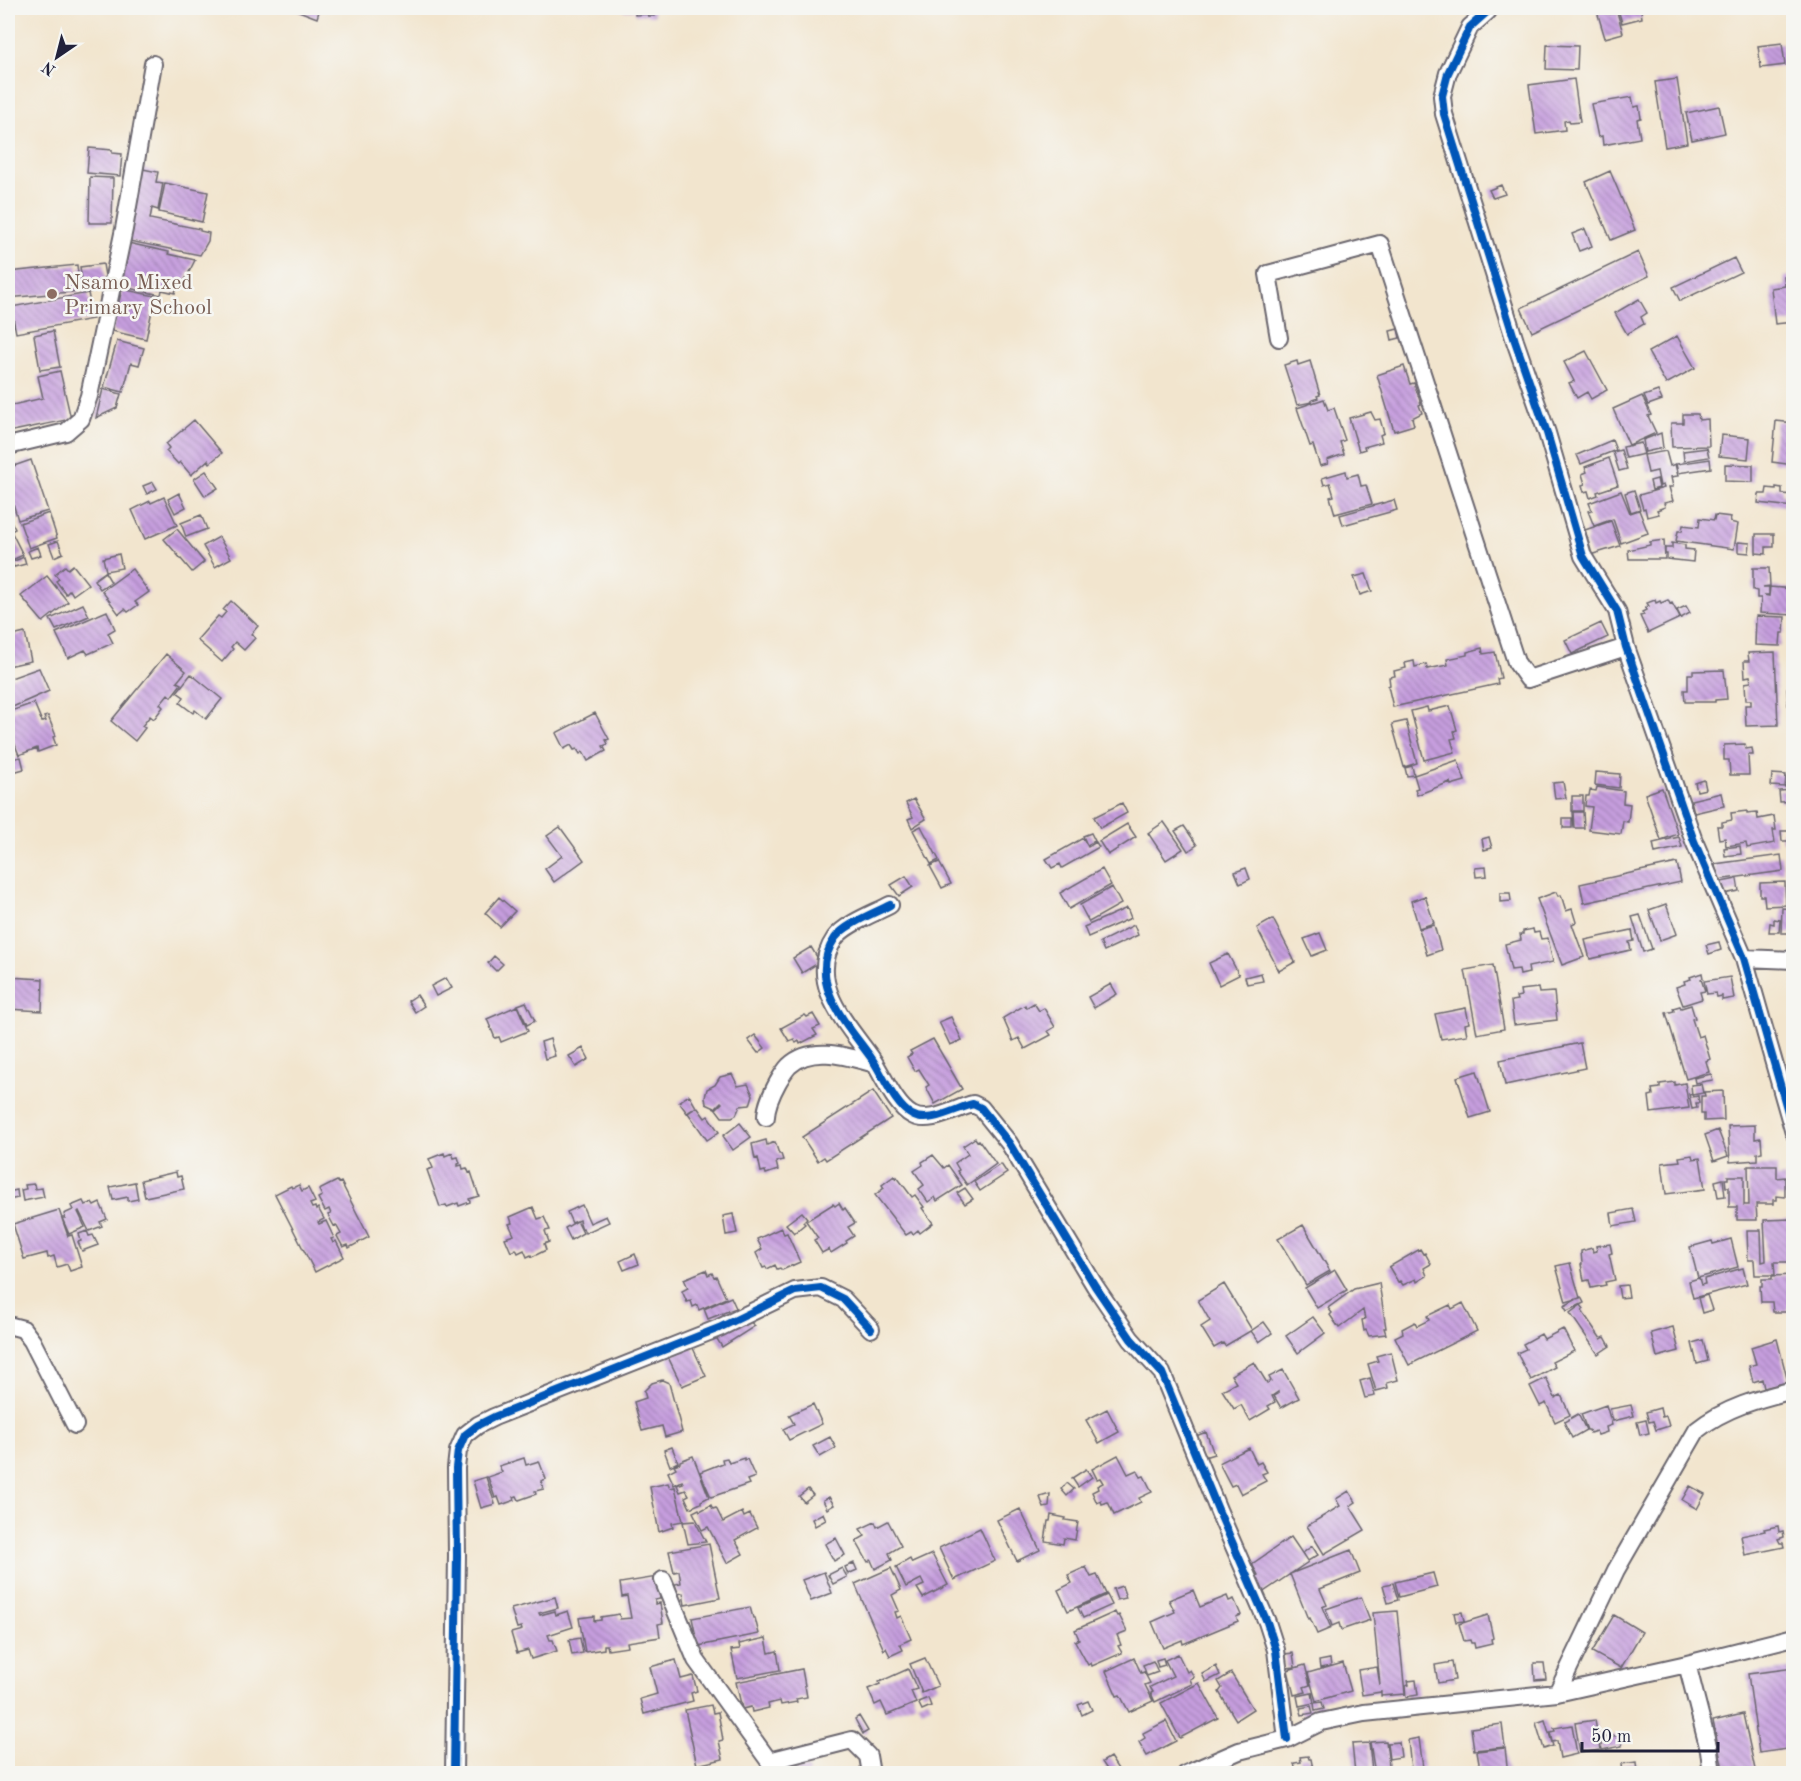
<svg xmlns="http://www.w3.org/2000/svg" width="1801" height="1781" viewBox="0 0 1801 1781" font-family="'Old Standard TT',serif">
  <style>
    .building { fill: url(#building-back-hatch) }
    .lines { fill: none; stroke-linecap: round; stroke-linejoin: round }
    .street-casing { stroke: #6b666e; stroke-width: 20 }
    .street { stroke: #fff; stroke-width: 16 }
    .cycleway-casing { stroke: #f6f6f2; stroke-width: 11 }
    .cycleway { stroke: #0057b8; stroke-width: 8 }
    .education-dot { fill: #8d6e63; stroke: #f6f6f2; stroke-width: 2 }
    .labels { text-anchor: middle; stroke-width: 5; stroke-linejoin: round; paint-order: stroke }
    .education-label { font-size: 22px; fill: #785e54; stroke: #f6f6f2; text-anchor: start }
  </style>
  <defs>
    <pattern id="building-back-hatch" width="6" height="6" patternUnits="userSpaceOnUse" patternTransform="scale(1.5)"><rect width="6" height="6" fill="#c69ede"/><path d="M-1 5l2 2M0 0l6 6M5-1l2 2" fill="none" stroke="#a080b5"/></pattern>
  </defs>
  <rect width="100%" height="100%" fill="#f6f6f2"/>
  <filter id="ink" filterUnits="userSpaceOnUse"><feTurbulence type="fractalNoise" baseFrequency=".0167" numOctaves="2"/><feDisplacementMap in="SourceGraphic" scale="12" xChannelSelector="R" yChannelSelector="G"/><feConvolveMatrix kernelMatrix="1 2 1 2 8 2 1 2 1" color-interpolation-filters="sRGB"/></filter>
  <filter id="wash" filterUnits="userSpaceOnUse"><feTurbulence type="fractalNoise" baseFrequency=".008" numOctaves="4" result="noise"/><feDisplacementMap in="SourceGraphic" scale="24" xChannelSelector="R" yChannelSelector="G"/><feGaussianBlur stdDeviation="1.35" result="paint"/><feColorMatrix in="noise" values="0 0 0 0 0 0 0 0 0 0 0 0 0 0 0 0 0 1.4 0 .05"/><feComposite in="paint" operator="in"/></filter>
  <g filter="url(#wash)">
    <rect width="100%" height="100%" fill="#f2e5ce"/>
    <g id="blocks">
      <path class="building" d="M291 8H320L317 18Z
        M623 8H653L654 16H648L647 14 635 15V10L623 11Z
        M1596 8H1608L1610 14 1617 12 1623 33 1605 38Z
        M1611 8H1651L1641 11 1642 18 1622 23 1618 9 1612 10Z
        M1782 43 1785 65 1761 68 1758 46Z
        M1547 45 1578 46 1577 70 1546 69Z
        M1574 79 1580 122 1570 123 1569 120 1564 121 1565 130 1536 134 1529 85Z
        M1677 79 1687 143 1665 147 1655 82Z
        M1632 97 1634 107 1639 106 1641 118 1637 119 1640 138 1603 145 1602 136 1598 137 1591 104Z
        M1719 106 1725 133 1692 140 1686 113Z
        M89 148 112 150V153L122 154 120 176 87 173Z
        M138 168 158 172 156 182 163 183 158 210 152 208 150 219 200 229V231L209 233 208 241 200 255 124 240Z
        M1610 171 1635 230 1611 240 1586 182Z
        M90 177 113 178 112 223H89Z
        M165 183 208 192 202 222 159 212Z
        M1501 185 1505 194 1493 198 1489 190Z
        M1585 229 1592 246 1579 251 1572 234Z
        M128 243 169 252 168 254 195 260 184 282H178L175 293 162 290 161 295 119 286Z
        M1638 252 1649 276 1532 332 1521 308Z
        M1734 258 1741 272 1680 301 1673 287Z
        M103 264 107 289 84 293 80 267Z
        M77 265 80 291 8 298V272Z
        M1794 276V322L1775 324 1771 288 1785 286 1784 277Z
        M122 289 155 296 146 339 112 331Z
        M88 293 93 319 16 333 11 307Z
        M1639 299 1647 313 1641 317 1644 324 1627 334 1615 313Z
        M8 311 14 326 8 328Z
        M1398 329 1400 338 1392 340 1390 331Z
        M53 331 60 367 40 370 34 335Z
        M1677 336 1695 368 1666 384 1648 352Z
        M117 341 144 348 139 365 131 363 123 392 104 387Z
        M1586 351 1607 390 1591 399 1587 392 1577 398 1569 383 1574 381 1564 362Z
        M1297 361 1298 365 1310 361 1320 395 1317 396 1318 398 1312 400V402L1297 405 1284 365Z
        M1404 366 1410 384 1414 383 1421 404 1419 405 1422 413 1412 418 1414 425 1394 431 1377 375Z
        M60 371 71 419 8 432V406L43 398 38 376Z
        M103 389 121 394 117 408 96 418Z
        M1658 391 1662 400 1648 405 1644 396Z
        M1642 396 1651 415 1648 416 1656 433 1629 445 1613 409Z
        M1324 399 1328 410 1334 408 1345 440 1340 442 1344 454 1327 460 1328 464 1320 466 1313 445 1310 446 1297 408Z
        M1371 412 1375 420 1380 419 1384 433 1380 435 1382 442 1364 447 1365 449 1359 451 1349 418Z
        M1683 414H1698L1699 420 1708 419 1709 446 1672 447 1671 423H1683Z
        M194 420 222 453 210 463 208 460 191 475 180 462 178 464 166 451 169 448 166 444Z
        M1776 421 1794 423V465L1772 462Z
        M1661 433 1663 448 1645 452 1643 440Z
        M1721 435 1750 438 1748 459 1719 456Z
        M1612 440 1616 450 1581 464 1577 455Z
        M1641 443 1644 454 1626 458 1623 447Z
        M1707 448 1709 457 1684 461 1683 451Z
        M1621 450 1627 469 1619 471 1613 452Z
        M1666 451 1670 466 1675 464 1678 476 1671 477 1673 487H1669L1673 501 1664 503 1665 507 1657 510 1659 514 1647 517 1645 508 1643 509 1639 495 1664 488 1663 485 1660 486 1657 471 1648 473 1644 455Z
        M1609 458 1618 485 1597 492 1598 495 1590 498 1588 491 1584 492 1582 485 1585 484 1582 474 1587 472 1585 467Z
        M1710 459 1711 468 1678 473 1676 464Z
        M31 460 48 511 18 520 8 486V468Z
        M1725 464 1753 465V482L1725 481Z
        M206 471 218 488 205 496 194 479Z
        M1346 471 1347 477 1358 474 1361 486 1366 485 1372 504 1335 514 1330 497 1334 496 1330 483 1324 485 1322 478Z
        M1657 479 1659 488 1652 490 1650 481Z
        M153 482 157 489 147 494 143 486Z
        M1776 487 1782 488V494L1794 495V507L1758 503 1759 494H1766L1767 488 1776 489Z
        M1634 490 1640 509 1631 512 1625 493Z
        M1621 491 1630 513 1639 510 1648 533 1621 543 1613 519 1594 526 1588 511 1592 510 1589 503Z
        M179 493 186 507 175 513 168 499Z
        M164 497 177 525 145 539 132 510 150 501 151 503Z
        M1394 500 1397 510 1343 525 1340 515Z
        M49 513 57 538 29 548 20 523Z
        M201 515 207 529 186 537 181 523Z
        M1715 515 1731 517 1730 522 1738 524 1734 549 1676 541 1678 531H1682L1683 525 1699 527 1700 518 1714 520Z
        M1611 521 1620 546 1590 555 1586 541 1588 540 1585 530Z
        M12 523 15 529 11 531 23 555 8 562V525Z
        M177 529 204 562 192 572 164 539Z
        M1756 534H1774V547H1766V554L1756 553Z
        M219 537 231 558 215 567 203 546Z
        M1664 540 1665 559H1629L1628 550 1650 545V542Z
        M58 541 63 553 54 557 49 544Z
        M1738 542 1750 543 1749 553 1738 552Z
        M1672 543 1685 545V549L1694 550 1693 562 1667 559V554H1665V548H1672Z
        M38 547 41 555 31 558 28 551Z
        M119 554 122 568 106 571 103 558Z
        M24 557 26 564 14 567 12 562Z
        M73 565 88 584 73 595 70 590 66 594 56 581 59 579 55 574 65 566 68 569Z
        M1753 568H1769L1770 586 1763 587H1769V595H1764L1769 596 1770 587 1794 589V615L1760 613 1761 598H1757V591L1753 590Z
        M132 569 149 592 135 602 138 605 128 612 125 609 119 614 102 591Z
        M105 572 111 582 100 589 94 580Z
        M1366 574 1372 591 1360 595 1354 577Z
        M47 576 68 602 43 622 21 596Z
        M1655 600 1656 603 1660 601 1661 603 1668 600 1670 604 1672 603 1680 618 1648 633 1640 616 1644 615 1642 612 1646 610 1645 607 1649 606 1647 603Z
        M231 601 258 626 251 634 255 638 244 650 235 642 231 647 233 649 222 662 197 640 218 616 221 618 226 612 223 610Z
        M83 604 89 616 56 630 50 619Z
        M1686 606 1690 613 1681 618 1677 610Z
        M107 611 115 629 108 633 113 643 88 654 85 650 68 658 56 633Z
        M1756 616 1785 617 1784 633H1781L1780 646 1755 645Z
        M1601 623 1608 637 1572 654 1565 640Z
        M25 633 31 661 8 666V637Z
        M1482 648 1483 654 1495 652 1501 678 1497 679 1498 684 1393 707 1388 686 1390 685 1389 677 1395 676 1394 671 1406 668 1405 663 1414 661 1415 667 1426 664 1427 669 1448 665 1447 659 1467 655V652Z
        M1775 652 1778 725 1746 726 1745 705H1751V700H1746L1745 683 1751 682 1750 676 1745 677 1744 661H1749L1748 653Z
        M166 654 186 671 177 682 181 684 171 697 168 694 160 704 163 707 154 719 150 716 142 726 145 728 135 741 111 721Z
        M39 668 49 691 8 709V679Z
        M1724 670 1727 699 1715 700V702H1685L1684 690H1688V674H1693V671Z
        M191 674 222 699 206 719 195 710 193 713 180 703 184 697 177 692Z
        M1787 688H1794V706H1788Z
        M34 703 42 722 46 721 44 717 48 716 56 736 53 737 56 745 38 752 37 748 19 755 10 732 14 730 8 712Z
        M1450 706 1457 730 1454 731 1456 738 1451 739 1455 752 1424 760 1411 711 1427 707 1428 711Z
        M595 713 609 739 606 740 608 744 603 746 606 751 588 761 583 752 580 754 577 749 574 750 571 745 564 749 556 733Z
        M1406 721 1417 763 1404 767 1392 724Z
        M1745 744 1746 749 1752 748 1753 755H1748L1749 775H1730L1729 760H1724V745Z
        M21 757 24 769 13 772 10 759Z
        M1458 760 1465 781 1451 785 1450 782 1417 795 1415 789 1418 788 1414 775Z
        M1412 766 1414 775 1407 776 1405 768Z
        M1596 772 1620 774 1619 788 1595 785Z
        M1772 774 1786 775 1785 787 1771 786Z
        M1704 780 1706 789 1697 791 1695 783Z
        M1563 782 1566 798 1555 799 1553 783Z
        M1597 787 1624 791 1623 803 1630 804 1628 822 1623 821 1621 834 1589 830 1592 807 1585 806 1586 796H1589L1590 790 1596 791Z
        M1662 788 1678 834 1661 840 1645 794Z
        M1794 790V801L1780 802 1779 791Z
        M1721 793 1724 806 1694 813 1691 800Z
        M1572 796H1583V811H1572Z
        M914 799 926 819 912 828 908 819 913 817 906 803Z
        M1122 803 1127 813 1100 828 1094 817Z
        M1747 811V813L1757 812 1758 819 1774 816 1776 830H1773L1775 843 1747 848 1746 843 1726 846 1725 838 1719 839 1717 826H1722V822L1732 820 1731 813Z
        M1573 812H1583L1584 828H1574Z
        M1563 818H1572V828H1563Z
        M1164 822 1183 849 1166 860 1148 833Z
        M1127 824 1136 837 1108 855 1099 841Z
        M921 826 939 860 931 864 913 830Z
        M1184 826 1197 845 1188 851 1175 831Z
        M560 827 584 860 554 882 545 869 562 856 547 836Z
        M1781 831H1791V835H1794V841H1782Z
        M1091 833 1095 841 1087 845 1083 836Z
        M1489 837 1492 848 1484 850 1482 839Z
        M1679 837 1682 847 1655 853 1653 843Z
        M1083 838 1088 847 1096 842 1099 847 1062 868 1060 864 1052 868 1046 859Z
        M1740 846 1741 854 1725 856 1724 848Z
        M1781 855 1783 871 1717 880 1715 864Z
        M939 862 951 884 942 888 930 866Z
        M1677 863 1681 882 1584 903 1580 884Z
        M1486 867 1487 876 1476 877 1475 868Z
        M1246 868 1250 879 1240 884 1235 872Z
        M1102 869 1111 885 1069 909 1060 893Z
        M906 876 913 887 899 896 891 885Z
        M1737 879 1739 891 1723 894 1721 882Z
        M1785 882 1786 905 1765 906 1764 896H1760V883Z
        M1112 887 1121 904 1089 922 1080 905Z
        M1556 892 1558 896 1561 895 1566 911 1572 909 1576 922 1572 924 1584 957 1562 965 1537 899Z
        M1500 893H1510L1511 901 1500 902Z
        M1425 896 1434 923 1419 928 1411 901Z
        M499 897 515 911 500 927 485 913Z
        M1666 904 1677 934 1660 940 1649 910Z
        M1127 908 1131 918 1088 937 1084 927Z
        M1782 908 1794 909V933H1781Z
        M1640 915 1652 949 1643 952 1632 917Z
        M1273 919 1295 962 1279 971 1257 928Z
        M1774 919 1780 920 1779 932H1769L1770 923 1774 924Z
        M1134 925 1138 935 1104 951 1100 942Z
        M1434 925 1441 950 1427 955 1419 929Z
        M1533 929 1534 933 1539 932 1541 939 1548 938 1553 962 1528 967 1529 973 1520 975 1519 969 1511 970 1505 944 1521 940 1520 934H1523V931Z
        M1632 930 1634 941 1629 942 1631 950 1590 959 1585 940Z
        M1320 933 1327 950 1312 956 1304 939Z
        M1719 942 1721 950 1709 954 1706 945Z
        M811 947 820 962 802 973 793 958Z
        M1228 954 1239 975 1219 985 1209 963Z
        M494 956 503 964 496 971 488 963Z
        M1493 965 1504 1029 1477 1034 1465 970Z
        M1261 973 1263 981 1247 984 1245 977Z
        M1702 973 1703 978 1701 979 1705 991 1700 992 1702 999 1683 1005 1676 987 1685 984 1684 981 1691 979 1690 977Z
        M8 977 43 979 42 1011 8 1009Z
        M1730 977 1734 998 1722 1000V996L1717 997 1716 993 1707 994 1704 981Z
        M446 978 452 988 436 996 431 986Z
        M1111 984 1117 994 1094 1008 1088 997Z
        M1538 988 1539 993 1554 992 1557 1020 1514 1025 1511 1001 1517 1000 1516 997 1521 996 1520 990Z
        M417 995 424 1006 415 1012 408 1001Z
        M526 1002 535 1021 527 1025 518 1005Z
        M1034 1003 1039 1011 1044 1008 1055 1027 1048 1031 1051 1035 1025 1049 1019 1038 1013 1041 1003 1018 1025 1005 1026 1008Z
        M1691 1005 1695 1018 1692 1019 1698 1037 1703 1035 1710 1059 1706 1061 1709 1072 1686 1079 1666 1013 1674 1011 1673 1008 1680 1006 1681 1008Z
        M517 1006 528 1031 501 1042 499 1037 495 1038 487 1019Z
        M1466 1008 1469 1023 1465 1024 1467 1035 1441 1039 1435 1014Z
        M813 1014 820 1026 813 1029 817 1035 800 1044 799 1041 796 1043 794 1039 789 1041 781 1028 805 1015 807 1017Z
        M951 1017 962 1040 950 1045 939 1022Z
        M755 1035 765 1048 758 1053 748 1040Z
        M550 1039 555 1056 545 1059 541 1042Z
        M933 1039 962 1089 935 1104 926 1087 929 1085 919 1069 915 1071 907 1057 912 1054 910 1051Z
        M1580 1043 1585 1068 1505 1085 1500 1060Z
        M583 1048 589 1059 576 1067 569 1056Z
        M1477 1071 1490 1112 1470 1118 1457 1077Z
        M732 1074 738 1086 748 1084 753 1095 750 1105 740 1106 736 1115 732 1117H722L716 1109 722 1103 721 1102 715 1108 706 1104 705 1097 707 1089 715 1085 720 1077Z
        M1711 1074 1713 1080 1695 1083 1694 1078Z
        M1675 1082V1085L1685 1083 1689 1108 1651 1113 1649 1096 1653 1095 1652 1089 1660 1088V1084Z
        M1701 1084 1703 1093 1692 1095 1693 1097 1698 1096 1699 1103H1696L1697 1108 1692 1109 1689 1094 1692 1095 1691 1085Z
        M873 1091 891 1118 826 1160 824 1157 818 1161 802 1137Z
        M1723 1091 1724 1120 1704 1121V1114H1701V1096H1705L1704 1092Z
        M689 1095 696 1107 687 1113 679 1102Z
        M697 1107 705 1118 708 1116 719 1132 707 1140 688 1113Z
        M740 1123 751 1137 733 1150 723 1136Z
        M1755 1125V1139L1761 1138 1762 1152 1757 1153V1160L1730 1162 1728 1126Z
        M1718 1130 1728 1156 1714 1161 1705 1135Z
        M975 1138 977 1141 979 1140 996 1164 967 1185 957 1171 959 1170 955 1163 968 1154 963 1146Z
        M766 1140 767 1145 775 1142 779 1154H781L783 1160 776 1162 778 1170 766 1174 765 1171 761 1172 758 1158 755 1159 752 1144Z
        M444 1153 445 1156 452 1153 454 1158 458 1157 460 1163 458 1164V1166L462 1165 463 1169 467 1168 469 1173 471 1172 479 1196 469 1199 470 1202 459 1206 458 1203 447 1207 446 1205 440 1207 427 1170 433 1168 429 1159Z
        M933 1155 944 1168 948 1165 962 1185 937 1201 935 1197 928 1202 919 1189 924 1185 914 1171 923 1165 922 1162Z
        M1692 1155 1693 1159 1700 1158 1705 1189 1666 1194 1662 1163 1680 1161 1679 1157Z
        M1001 1164 1007 1173 980 1191 974 1182Z
        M1748 1166H1777V1178L1785 1177V1197L1777 1196V1200H1773V1204H1756L1757 1220H1737V1207H1729V1187H1726L1725 1179H1728V1176H1744V1205H1749Z
        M176 1172 177 1177 181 1176 184 1189 145 1197 141 1180Z
        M894 1176 896 1179 897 1177 912 1197 915 1195 924 1207 922 1208 933 1223 920 1233 918 1230 913 1234 911 1232 906 1235 875 1195 884 1188 882 1185Z
        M1723 1179 1725 1196 1718 1197 1715 1181Z
        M337 1181 339 1183 341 1182 369 1237 349 1248 348 1245 343 1247 337 1236 341 1234 336 1225 334 1226 328 1215 331 1214 329 1209 325 1211 318 1198 322 1196 319 1190Z
        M135 1182 138 1199 128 1201V1197L113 1200 110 1187Z
        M34 1184 35 1189 42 1188 44 1197 23 1201 21 1190 26 1189 25 1185Z
        M299 1185 302 1191 308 1188 315 1202 310 1204 312 1208 315 1207 316 1210 318 1208 324 1219 318 1222 319 1224 326 1221 334 1238 331 1239 333 1243 336 1241 344 1257 315 1272 275 1194 291 1186 292 1188Z
        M965 1188 973 1199 965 1204 957 1193Z
        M17 1190 18 1198 8 1200V1192Z
        M83 1201 85 1205 92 1203 94 1206 100 1203 107 1219 100 1222 102 1226 89 1231 79 1211 78 1212 85 1227 69 1234 62 1218H65L64 1214 73 1210 71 1206Z
        M839 1203 843 1210 845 1208 855 1223 848 1227 854 1236 846 1241 847 1243 831 1253 829 1249 822 1253 814 1240 818 1238 806 1221 833 1204 835 1206Z
        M582 1205 590 1223 606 1216 609 1222 585 1233 583 1228 582 1229 579 1220 572 1223 567 1212Z
        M533 1207 538 1219 544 1217 550 1230 545 1231 549 1242 544 1244 546 1250 532 1257 531 1255 527 1257 524 1250 518 1253 516 1249 511 1252 505 1238 514 1235 509 1224 512 1223 510 1217Z
        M1633 1209 1636 1222 1613 1226 1611 1213Z
        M59 1210 68 1236 72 1235 82 1267 70 1271 67 1264 57 1267 54 1256 48 1258 47 1253 24 1259 13 1224Z
        M802 1212 807 1218 803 1222 805 1224 794 1233 786 1224Z
        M733 1214 737 1233 726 1235 723 1216Z
        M1792 1219V1233H1794L1793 1262H1774L1775 1275H1755L1754 1260H1748L1747 1230H1761L1762 1262 1766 1261 1764 1220Z
        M577 1221 583 1233 571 1240 565 1228Z
        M1303 1225 1330 1271 1306 1285 1278 1239Z
        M781 1228 784 1234 787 1233 800 1262 782 1270 780 1268 777 1269 775 1265 767 1269 766 1267 763 1268 756 1253 762 1249 757 1239Z
        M87 1231 89 1236 93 1235 98 1245 82 1251 78 1242 81 1241 79 1234Z
        M1731 1239 1738 1267 1698 1278 1690 1247 1712 1241 1713 1244Z
        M1610 1244 1612 1253 1609 1254 1615 1280 1605 1282 1606 1285 1591 1288 1589 1280 1584 1281 1581 1264H1582L1581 1251 1592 1248 1593 1252 1597 1251 1596 1246Z
        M1420 1249 1423 1254 1425 1253 1431 1264 1424 1268 1427 1276 1417 1282 1416 1279 1403 1285 1400 1281 1398 1282 1389 1267Z
        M635 1254 639 1264 624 1270 620 1261Z
        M1570 1263 1580 1298 1566 1302 1556 1266Z
        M1743 1268 1747 1284 1693 1298 1689 1281 1699 1278 1701 1285 1705 1284 1704 1279Z
        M706 1270 708 1275 712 1273 714 1277 716 1276 726 1298 699 1310 697 1305 693 1307 691 1301 687 1302 682 1291 688 1288 684 1279Z
        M1335 1270 1347 1290 1317 1308 1305 1288Z
        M1794 1275V1308H1787V1312H1773L1772 1302H1761L1760 1286H1762V1279H1772V1276Z
        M1379 1283 1386 1328H1384L1386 1334 1369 1336 1366 1330 1364 1331 1362 1320 1365 1319 1363 1310 1339 1328 1330 1315 1332 1313 1328 1308 1354 1289Z
        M1224 1284 1252 1330 1225 1346 1223 1343 1214 1348 1201 1327 1210 1321 1198 1300Z
        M1627 1285 1629 1297 1620 1298 1618 1286Z
        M1707 1295 1712 1310 1702 1313 1698 1298Z
        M731 1297 736 1308 708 1319 704 1309Z
        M1581 1297 1584 1303 1567 1311 1564 1306Z
        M1463 1303 1477 1331 1409 1365 1395 1337 1403 1333 1402 1329 1415 1322 1417 1326 1429 1320 1427 1316 1450 1305 1452 1309Z
        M1581 1305 1584 1309 1582 1311 1601 1339 1605 1337 1610 1346 1598 1354 1570 1313Z
        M1313 1317 1325 1333 1298 1353 1286 1336Z
        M748 1320 755 1326 722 1347 714 1334Z
        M1264 1322 1272 1333 1259 1342 1251 1331Z
        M1673 1327 1679 1351 1657 1357 1651 1333Z
        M1563 1329 1574 1351 1552 1362 1555 1367 1531 1380 1517 1353 1526 1349 1523 1344 1541 1334 1544 1339Z
        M1777 1339 1788 1382 1764 1388 1762 1379 1753 1382 1749 1366 1756 1364 1751 1347Z
        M1703 1340 1708 1361 1697 1364 1692 1343Z
        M692 1346 706 1376 682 1386 668 1357Z
        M1391 1352 1398 1380 1387 1383 1388 1388 1376 1391 1368 1364 1378 1361 1376 1356Z
        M1254 1362 1267 1383 1271 1381 1269 1377 1283 1370 1299 1398 1281 1408 1274 1396 1278 1394V1392L1272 1396 1275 1402 1268 1406 1270 1409 1250 1421 1241 1405 1234 1409 1222 1390 1236 1383 1231 1375Z
        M1370 1378 1375 1396 1365 1398 1360 1381Z
        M1546 1378 1555 1398 1561 1395 1570 1415 1555 1422 1546 1403 1540 1406 1530 1386Z
        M662 1380 669 1383 682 1432 665 1437 662 1426 642 1431 634 1402 646 1398 644 1391 652 1383Z
        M813 1404 822 1424 789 1440 783 1429 794 1424 789 1415Z
        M1606 1405 1612 1425 1606 1427 1607 1432 1598 1435 1596 1431 1590 1433 1589 1430H1587L1581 1414Z
        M1631 1405 1634 1416 1613 1421 1610 1409Z
        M1660 1408 1662 1417 1666 1416 1669 1426 1656 1430 1653 1421 1649 1422 1646 1412Z
        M1107 1409 1119 1432 1099 1443 1086 1420Z
        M1578 1414 1586 1430 1572 1438 1564 1422Z
        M1646 1420 1649 1433 1640 1435 1637 1422Z
        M1206 1432 1214 1454 1204 1457 1196 1436Z
        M830 1437 836 1448 820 1457 813 1446Z
        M672 1447 678 1462 670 1466 664 1450Z
        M1249 1448 1257 1464 1261 1462 1267 1472 1262 1474 1266 1481 1241 1494 1236 1484 1231 1486 1219 1463Z
        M1118 1455 1128 1474 1137 1470 1141 1477 1144 1476 1152 1492 1139 1498 1141 1502 1114 1515 1108 1502 1102 1504 1101 1501 1097 1503 1092 1492 1098 1489 1097 1486 1103 1483 1100 1478 1097 1479 1092 1469Z
        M693 1456 709 1497 701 1501V1503L690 1508 685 1497 689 1495 686 1490 680 1492 677 1485 683 1483 682 1481 674 1485 668 1472 676 1468 674 1465 680 1463V1461Z
        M524 1458 526 1465 539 1461 546 1479 541 1481 544 1489 535 1491 536 1494 519 1500 517 1496 514 1497 515 1500 501 1505 498 1497 495 1498 488 1477 502 1472 499 1466Z
        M727 1458 729 1463 744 1458V1460L747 1459 755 1477 747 1480 749 1484 711 1497 700 1472 723 1463 722 1459Z
        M1086 1469 1092 1477 1078 1487 1072 1478Z
        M486 1477 495 1504 481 1508 473 1481Z
        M668 1483 670 1488 675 1487 683 1521 672 1523 673 1527 659 1532 650 1487Z
        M1067 1483 1074 1489 1067 1496 1061 1489Z
        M1690 1486 1705 1494 1697 1509 1682 1500Z
        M808 1489 813 1495 804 1502 799 1496Z
        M1349 1491 1356 1502 1350 1506 1365 1530 1324 1554 1307 1526 1340 1506 1336 1499Z
        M1050 1494 1049 1507 1044 1508 1040 1497Z
        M829 1497 834 1505 827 1509 823 1500Z
        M711 1505 713 1509 716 1508 723 1522 742 1512 744 1517 750 1514 757 1528 735 1540 743 1554 727 1563 708 1527 702 1530 693 1512 699 1509 700 1511Z
        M1020 1509 1040 1550 1017 1561 997 1520Z
        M823 1513 826 1520 815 1526 812 1519Z
        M1051 1515 1066 1518 1065 1520 1078 1522 1075 1540 1064 1538 1063 1544 1045 1541 1048 1521H1050Z
        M695 1521 706 1542 688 1544 683 1522Z
        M888 1521 901 1546 889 1553 892 1560 875 1569 871 1560 868 1562 856 1541 865 1536 860 1529 875 1522 877 1527Z
        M1778 1526 1779 1532 1783 1531 1784 1537 1778 1539 1780 1543H1783L1784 1547 1745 1555 1741 1536 1765 1531 1764 1529Z
        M980 1528 995 1561 954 1580 939 1548Z
        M1291 1537 1308 1562 1259 1595 1253 1579 1258 1575 1252 1564Z
        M836 1538 845 1555 834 1561 825 1544Z
        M709 1544 720 1598 685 1605 683 1593 677 1594 675 1584 681 1583 679 1571 674 1572 669 1551Z
        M1312 1546 1318 1555 1308 1561 1303 1553Z
        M1351 1550 1360 1573 1320 1589 1327 1605 1322 1607 1331 1628 1317 1634 1310 1618 1308 1619 1290 1574Z
        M932 1554 948 1585 923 1598 917 1588 924 1585 921 1579 906 1587 896 1567 910 1559 912 1563Z
        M854 1563 857 1570 848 1574 845 1567Z
        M1086 1567 1091 1577 1097 1575 1106 1594 1068 1611 1058 1590 1072 1583 1068 1575Z
        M842 1568 847 1577 833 1584 828 1575Z
        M891 1568 901 1590 892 1595 899 1611 895 1612 897 1618 901 1616 911 1639 900 1644 903 1650 890 1656 886 1648 884 1650 855 1584Z
        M824 1572 832 1593 811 1601 802 1580Z
        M1433 1573 1437 1587 1399 1597 1395 1582Z
        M657 1577 660 1599 655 1600V1604L660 1603 663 1623 658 1624 660 1637 627 1642 628 1647 608 1650 607 1645H604V1649L585 1652 579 1618 594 1616V1621L601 1620V1617L619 1614 620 1619 631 1618 627 1596 622 1597 620 1583Z
        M1393 1583 1398 1600 1388 1603 1383 1585Z
        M1122 1586 1126 1598 1117 1600 1113 1589Z
        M1193 1590 1200 1607 1227 1596 1229 1601 1234 1599 1241 1615 1236 1617 1238 1621 1183 1644 1182 1640 1163 1648 1152 1622 1175 1612 1169 1600Z
        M1107 1595 1112 1605 1083 1618 1078 1608Z
        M555 1597 558 1608 539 1613 540 1615 555 1611 556 1615 568 1611 573 1627 548 1635 550 1640H553L557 1651 531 1659 528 1650 517 1653 511 1633 522 1630 521 1627 517 1628 511 1609Z
        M1361 1597 1370 1620 1341 1630 1339 1623 1332 1626 1326 1609Z
        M750 1607 753 1618H755L759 1634 698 1646 692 1618Z
        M1397 1611 1405 1694 1381 1696V1692L1362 1695 1358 1670 1377 1667 1380 1685 1373 1613Z
        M1115 1612 1117 1616 1119 1615 1127 1631 1117 1635 1121 1645 1118 1646 1122 1653 1092 1666 1091 1663 1088 1665 1075 1641 1079 1639 1075 1630Z
        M1462 1612 1464 1621 1456 1622 1454 1613Z
        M1488 1615 1493 1638 1491 1639 1492 1644 1475 1648 1474 1643H1471L1470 1640 1464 1641 1459 1624Z
        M1614 1615 1642 1632 1621 1668 1592 1652Z
        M580 1638 583 1653 572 1655 569 1640Z
        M766 1638 769 1653 777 1651 780 1670 737 1678 731 1650 740 1649 739 1644Z
        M1293 1653 1295 1667 1286 1668 1285 1654Z
        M1178 1654 1187 1672 1190 1670 1194 1677 1190 1679 1192 1684 1155 1702 1151 1693 1153 1692 1150 1687 1173 1676 1165 1660Z
        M925 1658 938 1686 922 1693 910 1664Z
        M1134 1658 1141 1673 1144 1672 1150 1683 1145 1685 1153 1701 1129 1712 1120 1695 1117 1696 1106 1671Z
        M1163 1658 1165 1665 1158 1667 1156 1660Z
        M1330 1659 1331 1666 1320 1668 1319 1661Z
        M676 1660 681 1679 693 1676 697 1691 691 1693 693 1701 644 1714 640 1699 657 1694 650 1667Z
        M1153 1661 1158 1672 1147 1676 1143 1665Z
        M1452 1662 1455 1680 1438 1683 1435 1665Z
        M1343 1663 1351 1691 1316 1701 1308 1673Z
        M1534 1663H1544L1546 1679 1535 1680Z
        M1305 1665 1310 1685 1304 1687 1306 1692 1294 1695 1288 1670Z
        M1216 1666 1220 1675 1206 1682 1202 1674Z
        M1794 1668V1748L1759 1753 1748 1674Z
        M802 1669 807 1697 796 1699 797 1702 781 1705 780 1701 768 1704 769 1708 752 1712 751 1707 742 1709 736 1682Z
        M908 1669 917 1689 911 1691 916 1703 887 1715 881 1702 875 1705 868 1689 880 1684 879 1682Z
        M1231 1673 1253 1709 1236 1720 1219 1692 1222 1688 1218 1681Z
        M1416 1680 1418 1695 1406 1697 1405 1686 1409 1685 1408 1681Z
        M1199 1683 1218 1718 1180 1738 1161 1703Z
        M1312 1693 1314 1703 1299 1706 1297 1696Z
        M928 1698 931 1706 922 1710 918 1702Z
        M1088 1701 1092 1710 1082 1715 1078 1705Z
        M1322 1702 1324 1709 1315 1711 1314 1703Z
        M711 1705 713 1713 718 1712 723 1740 719 1741 723 1759 697 1765 685 1710Z
        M1311 1706 1313 1713 1302 1715 1300 1708Z
        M1743 1714 1756 1774H1724L1713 1721Z
        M859 1716 868 1731 863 1734 855 1719Z
        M1545 1720 1553 1746 1544 1749 1536 1723Z
        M1595 1720 1600 1750 1580 1753 1575 1723Z
        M1166 1721 1176 1741 1147 1756 1139 1742 1145 1738 1143 1733Z
        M1502 1724 1505 1747 1474 1750 1471 1728Z
        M1572 1725 1577 1754 1560 1758 1557 1741 1552 1742 1550 1732 1555 1731 1554 1728Z
        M1620 1735 1622 1746 1602 1750 1600 1738Z
        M1419 1738 1423 1768 1411 1769 1408 1740Z
        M1386 1741 1390 1774H1375L1370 1742Z
        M1399 1742 1401 1757 1389 1759 1387 1743Z
        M1369 1743 1372 1771 1355 1773 1352 1744Z
        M1505 1748 1508 1774H1481L1477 1751Z
        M1308 1756 1309 1759H1311L1314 1774H1297L1294 1763 1301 1762 1300 1757Z
        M1110 1757 1118 1769 1111 1774H1110L1102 1762Z
        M1637 1762 1638 1774H1622L1621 1764Z
        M779 1764 780 1774H765L763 1766Z
        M808 1769 809 1774H795V1770Z"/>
    </g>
  </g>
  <g filter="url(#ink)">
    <use href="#blocks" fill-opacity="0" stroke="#6b666e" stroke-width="1.5"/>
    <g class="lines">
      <defs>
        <path id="street" d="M1488 8V11L1470 27 1448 73 1442 96 1444 114 1515 341 1547 433 1583 556 1617 611 1626 647 1694 841 1744 958 1794 1133
          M1279 338 1268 274 1380 244 1516 662 1528 679 1626 647
          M8 446 66 432 81 419 89 396 124 229 153 64
          M890 905C875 913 845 924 835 938 805 982 848 1025 872 1059 883 1075 895 1106 912 1115 929 1125 956 1108 973 1104L981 1108 1009 1143 1095 1286 1131 1339 1162 1373 1219 1512 1267 1622 1276 1650 1287 1739
          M1744 958 1794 960
          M766 1117C766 1105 772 1093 778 1082 781 1077 785 1070 789 1066 812 1044 849 1057 875 1064
          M8 1325 23 1329 32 1341 75 1425
          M663 1580 696 1660 769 1761 852 1740 868 1756 871 1774
          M1687 1664 1709 1750 1712 1774
          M1557 1693 1616 1570 1697 1430C1724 1408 1760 1398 1794 1390
          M454 1774 457 1555 456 1468 458 1451 465 1435 478 1425 494 1417 719 1328 795 1291 821 1288 843 1299 871 1329
          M1186 1774 1239 1751 1287 1739 1321 1722 1364 1713 1557 1693 1687 1664 1794 1637"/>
      </defs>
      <use href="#street" class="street-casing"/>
      <use href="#street" class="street"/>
      <defs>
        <path id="cycleway" d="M1488 8V11L1470 27 1448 73 1442 96 1444 114 1515 341 1547 433 1583 556 1617 611 1626 647 1694 841 1744 958 1794 1133
          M890 905C875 913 845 924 835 938 805 982 848 1025 872 1059 883 1075 895 1106 912 1115 929 1125 956 1108 973 1104L981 1108 1009 1143 1095 1286 1131 1339 1162 1373 1219 1512 1267 1622 1276 1650 1287 1739
          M454 1774 457 1555 456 1468 458 1451 465 1435 478 1425 494 1417 719 1328 795 1291 821 1288 843 1299 871 1329"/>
      </defs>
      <use href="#cycleway" class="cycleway-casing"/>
      <use href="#cycleway" class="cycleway"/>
    </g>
  </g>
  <circle class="education-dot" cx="52" cy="294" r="6"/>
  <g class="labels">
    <g class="education-label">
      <text x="64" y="289">Nsamo Mixed<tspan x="64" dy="25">Primary School</tspan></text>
    </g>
  </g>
  <rect width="1801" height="1781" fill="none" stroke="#f6f6f2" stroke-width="30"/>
  <g transform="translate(57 57) rotate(215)" stroke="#f6f6f2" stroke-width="4.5" paint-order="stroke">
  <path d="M0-4.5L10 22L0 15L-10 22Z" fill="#22223b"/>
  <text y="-9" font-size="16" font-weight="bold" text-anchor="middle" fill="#22223b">N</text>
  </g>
  <path d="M1582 1742v9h136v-9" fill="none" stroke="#22223b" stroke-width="3"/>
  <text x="1591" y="1742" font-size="18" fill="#22223b" stroke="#f6f6f2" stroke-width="4.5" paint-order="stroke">50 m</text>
</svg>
